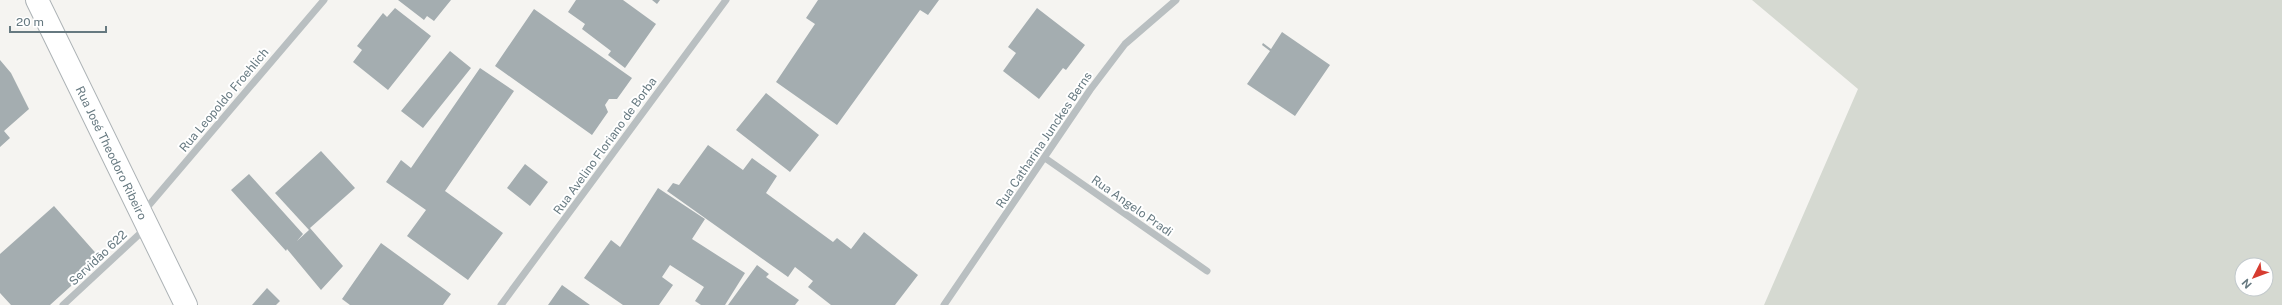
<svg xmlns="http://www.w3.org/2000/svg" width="2282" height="305" viewBox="0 0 2282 305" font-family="'Public Sans',sans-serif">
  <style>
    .green { fill: #d5d9d1; fill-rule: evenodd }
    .building { fill: #a4adb0 }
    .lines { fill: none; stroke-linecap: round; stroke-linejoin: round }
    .major-casing { stroke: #adb3b6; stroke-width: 24 }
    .minor { stroke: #b9bfc1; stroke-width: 7 }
    .major { stroke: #fff; stroke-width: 22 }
    .labels { text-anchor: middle; stroke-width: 4; stroke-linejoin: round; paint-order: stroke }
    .street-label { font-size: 12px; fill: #667980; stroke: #fff }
  </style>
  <rect width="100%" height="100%" fill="#f5f4f1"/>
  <path class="green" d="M1752 0H2282V305H1764L1858 89ZM2242 265H2266V289H2242Z"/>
  <path class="building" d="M398 0H451L434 21 427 16 424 20Z
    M576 0H623L656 24 625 68 608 55 611 51 582 29 585 24 568 12Z
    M652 0H660L657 4Z
    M818 0H939L928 15 920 10 837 125 776 82 815 24 806 18Z
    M395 8 431 36 388 90 353 62 362 50 357 46 383 13 387 17Z
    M1037 8 1085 45 1066 70 1063 68 1039 99 1003 71 1016 53 1008 47Z
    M534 9 632 78 617 99H609L605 105 608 112 592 135 495 66Z
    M1282 32 1330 65 1295 116 1247 84 1270 51 1262 45 1263 43 1271 49Z
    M450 51 471 68 423 128 401 111Z
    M0 60 11 73 29 109 4 131 10 138 0 147Z
    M480 68 514 91 445 191 503 233 468 280 407 236 426 210 386 182 401 160 411 168Z
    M766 93 819 135 790 172 736 130Z
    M708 145 743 170 752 158 777 176 766 193 833 242 837 238 851 249 864 232 918 275 895 305H831L808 287 813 281 795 267 788 277 667 191 673 183 679 185Z
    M321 151 355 188 310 228 343 266 321 290 287 249 286 251 231 190 249 174 303 234 297 241 309 230 275 193Z
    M525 164 548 182 530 206 507 188Z
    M658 188 705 219 692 239 745 273 725 305H701L695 301 704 287 670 265 662 277 673 285 659 305H623L584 278 611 240 620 247Z
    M54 206 101 259 50 305H11L0 293V254Z
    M381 243 451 294 443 305H350L342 299Z
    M757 265 769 274 766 277 799 300 795 305H728Z
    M562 285 590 305H548Z
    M267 288 280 301 276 305H252Z"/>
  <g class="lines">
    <defs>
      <path id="major" d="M37 0 186 305"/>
    </defs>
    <use href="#major" class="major-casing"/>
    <path class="minor" d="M1045 158 1207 271
      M144 211 324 0
      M63 305 146 228
      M501 305 726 0
      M944 305 1090 90 1125 44 1176 0"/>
    <use href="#major" class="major"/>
  </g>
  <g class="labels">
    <g class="street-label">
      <text transform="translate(224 100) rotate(-50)" y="4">Rua Leopoldo Froehlich</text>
      <text transform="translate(1044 140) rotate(-56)" y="4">Rua Catharina Junckes Berns</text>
      <text transform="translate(605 146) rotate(-54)" y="4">Rua Avelino Floriano de Borba</text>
      <text transform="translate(111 153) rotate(64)" y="4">Rua José Theodoro Ribeiro</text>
      <text transform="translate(1132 206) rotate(35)" y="4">Rua Angelo Pradi</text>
      <text transform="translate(98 258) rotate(-43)" y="4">Servidão 622</text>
    </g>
  </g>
  <g transform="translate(2254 277) rotate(228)"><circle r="19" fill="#ffffff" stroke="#c2c9cc"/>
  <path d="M0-3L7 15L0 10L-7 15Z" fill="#d63c30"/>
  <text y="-6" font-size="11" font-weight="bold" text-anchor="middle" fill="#667980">N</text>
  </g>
  <path d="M10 26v6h96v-6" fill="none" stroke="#667980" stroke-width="2"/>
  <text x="16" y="26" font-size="12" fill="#667980" stroke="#ffffff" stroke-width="3" paint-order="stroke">20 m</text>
</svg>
